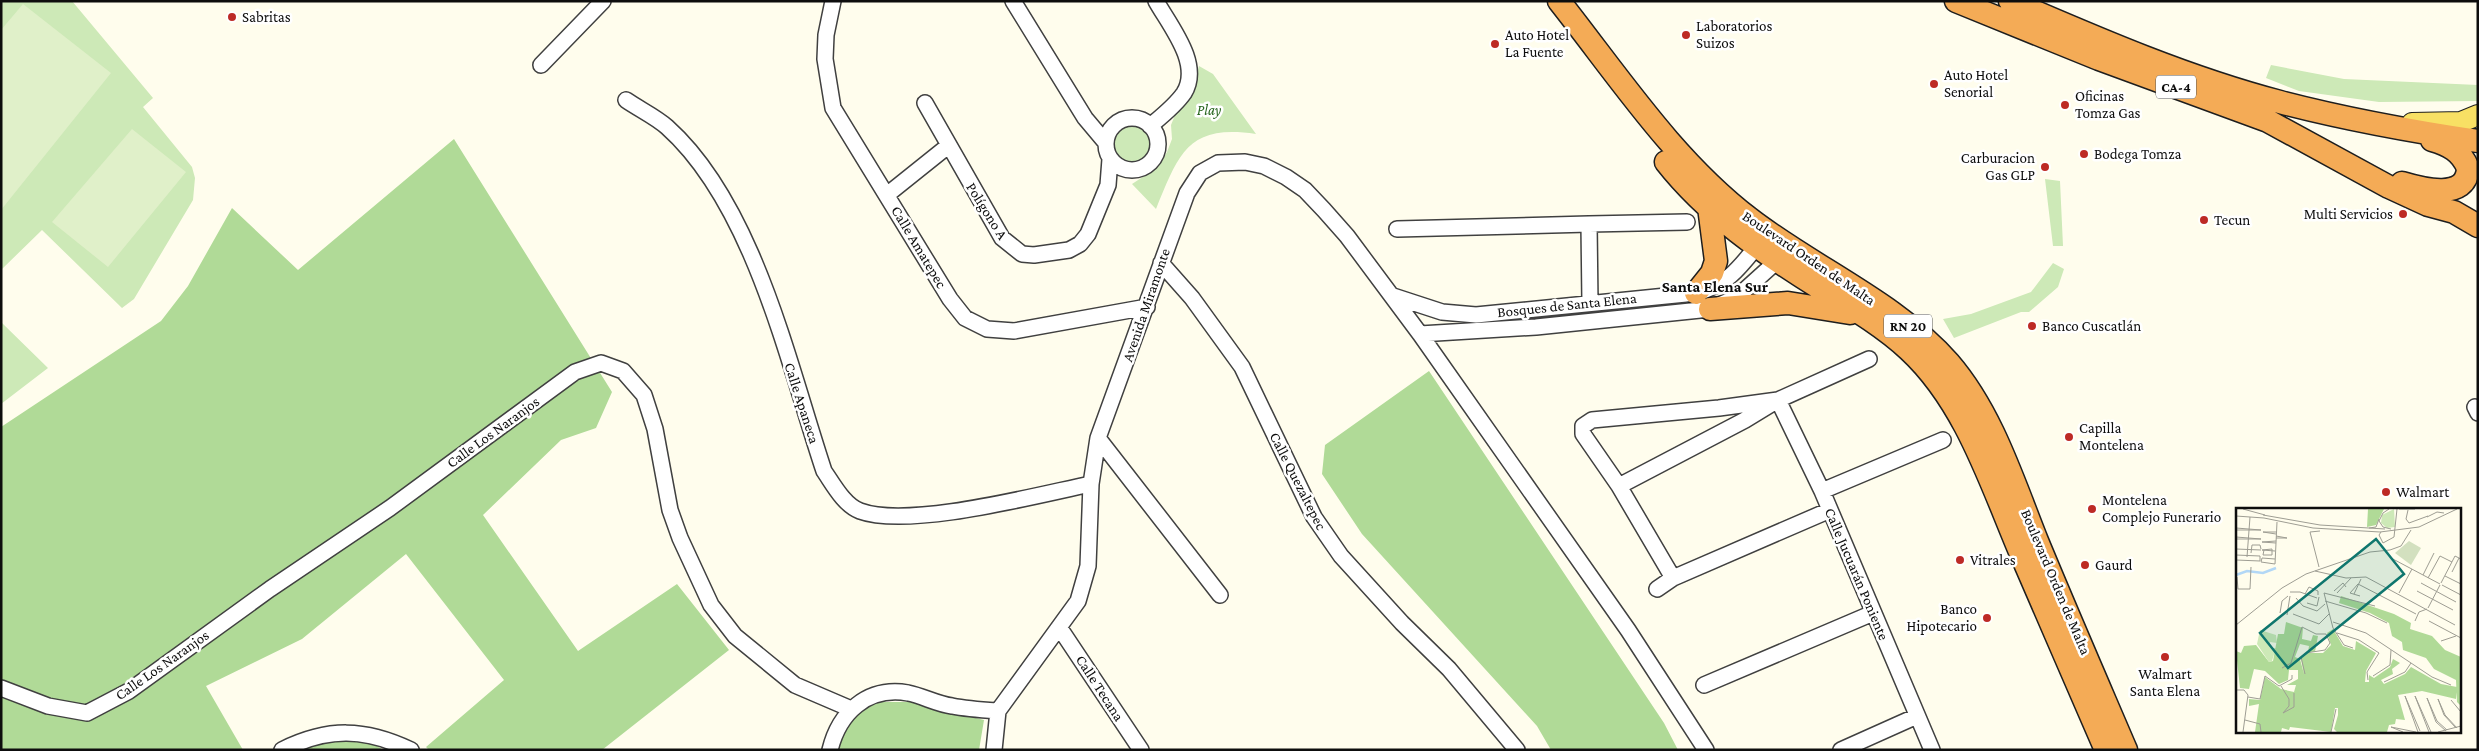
<svg xmlns="http://www.w3.org/2000/svg" width="2479" height="751" viewBox="0 0 2479 751" font-family="'Crimson Pro',serif">
  <style>
    .green { fill: #cde9b7 }
    .forest { fill: #b0da97 }
    .pitch { fill: #e0f0c9 }
    .lines { fill: none; stroke-linecap: round; stroke-linejoin: round }
    .minor-casing { stroke: #404040; stroke-width: 18 }
    .major-casing { stroke: #1e1e1e; stroke-width: 22 }
    .highway-casing { stroke: #1e1e1e; stroke-width: 25 }
    .minor { stroke: #fff; stroke-width: 15 }
    .major { stroke: #f8e064; stroke-width: 20 }
    .highway { stroke: #f4ab56; stroke-width: 22 }
    .poi-dot { fill: #bd2a25; stroke: #fff; stroke-width: 2 }
    .labels { text-anchor: middle; stroke-width: 5; stroke-linejoin: round; paint-order: stroke }
    .shield { fill: #fff; stroke: #565656; stroke-width: 1 }
    .shield-label { font-size: 14px; font-weight: bold; fill: #0d0d0d }
    .poi-label { font-size: 15px; fill: #0d0d0d; stroke: #fff; text-anchor: start }
    .park-label { font-size: 15px; font-style: italic; fill: #27651e; stroke: #fff }
    .street-label { font-size: 15px; fill: #0d0d0d; stroke: #fff }
    .neighbourhood-label { font-size: 16px; font-weight: bold; fill: #0d0d0d; stroke: #fff }
    .inset-river { fill: none; stroke: #b2d7f6; stroke-width: 2.5 }
    .inset-road { fill: none; stroke: #9e9d93; stroke-width: 1 }
    .view { fill: #0f766e; fill-opacity: 0.15; stroke: #0f766e; stroke-width: 2.5 }
    .inset-edge { fill: none; stroke: #0d0d0d; stroke-width: 2.5 }
  </style>
  <rect width="100%" height="100%" fill="#fffded"/>
  <path class="green" d="M1 1H72L153 98 143 107 192 167 195 178 193 200 134 299 122 308 42 230 1 270Z
    M2271 65 2344 79 2478 85V101L2379 102 2299 91 2266 78Z
    M1199 66 1213 74 1256 134C1188 124 1179 153 1156 209L1132 184 1158 167 1167 152 1172 139 1171 125 1175 115 1191 94Z
    M1112 144a20 20 0 1 1 40 0a20 20 0 1 1-40 0Z
    M2045 179 2060 181 2063 246H2053Z
    M2053 263 2064 269 2058 287 2029 312H2021L1954 338 1943 319 1971 314 2031 292Z
    M1 322 48 368 1 404Z"/>
  <path class="forest" d="M454 139 612 392 596 428 561 440 483 515 578 651 677 584 729 650 602 750H429L426 747 504 680 406 554 302 639 206 686 243 750H1V427L161 321 188 286 232 208 298 270Z
    M1429 371 1664 723 1678 750H1551L1537 726 1362 534 1322 474 1325 445Z
    M875 702H911L984 720 979 750H838C841 726 855 714 875 702Z
    M334 738 370 741 383 750H299Z"/>
  <path class="pitch" d="M23 4 111 73 1 210V30Z
    M132 129 186 172 108 267 52 222Z"/>
  <g class="lines">
    <defs>
      <path id="minor" d="M833 1 826 35 825 59 833 108 950 299 965 318 987 329 1014 331 1147 307
        M1013 1 1085 118 1106 143
        M541 65 603 1
        M626 100C639 109 656 117 667 127 754 205 788 363 824 471 833 484 844 505 860 511 909 529 1037 495 1091 484
        M925 103 1002 238 1022 254 1034 255 1069 250 1080 244 1088 234 1108 185 1110 159
        M1106 144a26 26 0 1 1 52 0a26 26 0 1 1-52 0Z
        M1150 126C1162 116 1175 106 1184 93 1202 64 1170 26 1156 1
        M888 194 948 146
        M1589 224 1687 222
        M1397 229 1589 224 1590 303
        M1161 263 1192 298 1242 367 1314 517 1341 556 1402 623 1449 669 1517 750
        M1393 296 1442 312 1476 315 1696 293C1726 285 1738 270 1757 246
        M1420 334 1536 327 1710 309 1736 298 1777 261
        M1778 400 1822 491 1932 750
        M2475 407 2478 413
        M1098 438 1220 595
        M1619 486 1745 420 1778 400 1869 359
        M1822 491 1943 440
        M1673 578 1619 486 1583 434V426L1592 420 1719 408 1778 400
        M1657 589 1673 578 1830 510
        M1059 627 1141 750
        M1704 685 1873 613
        M1 688 48 706 87 713 129 691 270 589 390 508 575 372 601 363 623 371 644 395 655 429 670 510 680 538 711 605 735 636 795 685 851 709
        M282 750C328 727 365 728 411 750
        M830 750C839 713 867 686 908 693 923 696 937 704 952 706 967 709 983 710 998 711
        M994 750 998 711 1078 601 1088 566 1091 484 1098 438 1187 193 1200 173 1218 163 1245 162 1264 166 1286 177 1305 190 1324 210 1347 236 1420 334 1628 630 1706 750
        M1841 750 1917 716"/>
      <path id="major" d="M2412 123 2461 122 2478 115"/>
      <path id="highway" d="M1559 1C1619 77 1673 160 1750 219 1812 267 1898 304 1949 363 1992 413 2013 481 2037 541 2066 611 2096 680 2126 750
        M1956 1 2099 59 2268 121 2389 187 2428 205 2454 212 2478 226
        M2010 1C2098 39 2188 78 2280 102 2345 119 2411 131 2478 141
        M1666 162C1707 214 1762 252 1818 287 1849 306 1882 325 1909 350 1966 403 1991 484 2021 554 2049 620 2078 684 2106 750
        M2402 183C2422 189 2467 201 2468 168 2461 151 2449 145 2432 140
        M1696 293 1712 273 1716 261 1709 207
        M1710 309 1788 303 1850 313"/>
    </defs>
    <use href="#minor" class="minor-casing"/>
    <use href="#major" class="major-casing"/>
    <use href="#highway" class="highway-casing"/>
    <use href="#minor" class="minor"/>
    <use href="#major" class="major"/>
    <use href="#highway" class="highway"/>
  </g>
  <g class="poi-dot">
    <circle cx="232" cy="17" r="5"/>
    <circle cx="1686" cy="35" r="5"/>
    <circle cx="1495" cy="44" r="5"/>
    <circle cx="1934" cy="84" r="5"/>
    <circle cx="2065" cy="105" r="5"/>
    <circle cx="2084" cy="154" r="5"/>
    <circle cx="2045" cy="167" r="5"/>
    <circle cx="2403" cy="214" r="5"/>
    <circle cx="2204" cy="220" r="5"/>
    <circle cx="2032" cy="326" r="5"/>
    <circle cx="2069" cy="437" r="5"/>
    <circle cx="2386" cy="492" r="5"/>
    <circle cx="2092" cy="509" r="5"/>
    <circle cx="1960" cy="560" r="5"/>
    <circle cx="2085" cy="565" r="5"/>
    <circle cx="1987" cy="618" r="5"/>
    <circle cx="2165" cy="657" r="5"/>
  </g>
  <g class="labels">
    <g class="shield">
      <rect x="2156" y="75.5" width="40" height="23" rx="4"/>
      <rect x="1884" y="314.5" width="48" height="23" rx="4"/>
    </g>
    <g class="shield-label">
      <text x="2176" y="92">CA-4</text>
      <text x="1908" y="331">RN 20</text>
    </g>
    <g class="poi-label">
      <text x="242" y="22">Sabritas</text>
      <text x="1696" y="31">Laboratorios<tspan x="1696" dy="17">Suizos</tspan></text>
      <text x="1505" y="40">Auto Hotel<tspan x="1505" dy="17">La Fuente</tspan></text>
      <text x="1944" y="80">Auto Hotel<tspan x="1944" dy="17">Senorial</tspan></text>
      <text x="2075" y="101">Oficinas<tspan x="2075" dy="17">Tomza Gas</tspan></text>
      <text x="2094" y="159">Bodega Tomza</text>
      <text x="2035" y="163" text-anchor="end">Carburacion<tspan x="2035" dy="17">Gas GLP</tspan></text>
      <text x="2393" y="219" text-anchor="end">Multi Servicios</text>
      <text x="2214" y="225">Tecun</text>
      <text x="2042" y="331">Banco Cuscatlán</text>
      <text x="2079" y="433">Capilla<tspan x="2079" dy="17">Montelena</tspan></text>
      <text x="2396" y="497">Walmart</text>
      <text x="2102" y="505">Montelena<tspan x="2102" dy="17">Complejo Funerario</tspan></text>
      <text x="1970" y="565">Vitrales</text>
      <text x="2095" y="570">Gaurd</text>
      <text x="1977" y="614" text-anchor="end">Banco<tspan x="1977" dy="17">Hipotecario</tspan></text>
      <text x="2165" y="679" text-anchor="middle">Walmart<tspan x="2165" dy="17">Santa Elena</tspan></text>
    </g>
    <g class="park-label">
      <text x="1209" y="115">Play</text>
    </g>
    <g class="street-label">
      <text transform="translate(987 211) rotate(58)" y="5">Polígono A</text>
      <text transform="translate(919 247) rotate(59)" y="5">Calle Amatepec</text>
      <text transform="translate(1809 258) rotate(34)" y="5">Boulevard Orden de Malta</text>
      <text transform="translate(1146 305) rotate(-71)" y="5">Avenida Miramonte</text>
      <text transform="translate(1567 305) rotate(-6)" y="5">Bosques de Santa Elena</text>
      <text transform="translate(802 403) rotate(72)" y="5">Calle Apaneca</text>
      <text transform="translate(493 432) rotate(-36)" y="5">Calle Los Naranjos</text>
      <text transform="translate(1298 481) rotate(63)" y="5">Calle Quezaltepec</text>
      <text transform="translate(1857 574) rotate(67)" y="5">Calle Jucuarán Poniente</text>
      <text transform="translate(2056 582) rotate(67)" y="5">Boulevard Orden de Malta</text>
      <text transform="translate(162 665) rotate(-35)" y="5">Calle Los Naranjos</text>
      <text transform="translate(1100 688) rotate(57)" y="5">Calle Tecana</text>
    </g>
    <g class="neighbourhood-label">
      <text x="1715" y="292">Santa Elena Sur</text>
    </g>
  </g>
  <g transform="translate(2236 508)">
    <rect width="225" height="225" fill="#fffded"/>
    <path d="M158 1 159 19 151 20 145 15 146 7ZM24 122 40 127 41 135 34 134V140H40L36 153 33 154 21 136Z" fill="#cde9b7"/>
    <path d="M132 1H148L140 17 131 19ZM105 88 158 106 175 115 174 121 196 128 209 142 225 149V198L221 194 220 172 198 161 190 150 167 142 166 134 156 128 153 115 134 105 103 95ZM50 114 67 120 66 131 75 133 77 127 82 128 79 144H72L73 138 64 136 59 149 64 151 68 166 65 151 72 145H87L95 137 91 125 97 121 107 138 119 142 120 133 140 145 130 163 129 174H133V167L138 170 154 159 157 151 164 155 156 161 157 166 145 172 148 176 169 166 175 159 205 176 221 179 220 191 186 183 162 187 169 212 160 211 159 216 153 217 151 224H101L98 221 102 207V200H99L95 224 54 219 53 222 46 220 45 224H19L23 196 13 198V191L24 192 29 169 45 181 58 184 60 177H51L62 171V162H53L52 172 43 176 29 163 18 161 13 181 4 180 0 143 5 145 8 138 20 137 33 154 37 153 42 126H48Z" fill="#b0da97"/>
    <path d="M173 33 185 40 175 57 159 45Z" fill="#d3e0bf"/>
    <path class="inset-river" d="M0 67 11 63 27 65 40 60"/>
    <path class="inset-road" d="M7 1 29 7M153 1 147 5 143 13 147 19 155 21M163 1H179M172 2 170 11 173 15 192 8M27 7 84 17 149 21M0 8 28 10 77 20 144 24 183 19 221 1M191 9 201 4 208 5M0 20 25 22H0M133 20 140 19 143 11M145 24 143 27 147 35 158 29 161 1M40 26 27 24H41M0 29 25 31H0M40 30H51L40 28M40 35 26 34 40 33M0 41 25 42M36 41 26 42 39 43M28 42 27 47H36V41M154 42 165 38 175 22M15 45 16 37H24L25 41M0 47 24 48V53L0 52M11 49 14 9M155 50 204 76M39 51 26 50 25 54 39 56 41 14M83 59 74 24 84 23M79 63 110 70 130 69 219 117M216 64 223 50M187 67 198 45M209 68 225 76M1 69 2 81H14L15 59M192 70 204 48 216 54M185 75 220 94M205 75 219 48 225 51M122 76 180 106M122 76 114 85 124 88M206 77 225 87M98 83 107 75 110 79M181 83 217 102M54 84H64L81 90M101 85 115 70M163 85 176 61M69 86 73 79 82 83V87M118 86 125 71M60 90 67 98 81 103 89 96M89 93 130 105 151 115M71 95 81 98 83 89M192 100 204 77M44 105 46 93 52 88M57 106 83 116 93 106M51 107 54 88M179 113 183 104 191 101M193 113 225 130M97 114 130 125 196 169 215 177M0 117 46 80 70 66 134 44 154 42M97 120 88 85 139 98M97 120 108 137 117 140M101 125 123 132 143 145 131 164 132 172M205 133 220 128M46 160 55 155 66 119 80 126H90M69 166 65 149 70 145 89 142 94 135 90 126M137 168 154 157 155 142M148 174 169 164 175 155M45 178 53 191V198L47 205 58 199V185M0 182H8L12 187 7 224M12 189 24 191 29 168 43 178 56 171V167M215 192 225 204M9 212 24 216 25 224M220 220 208 207 202 191 209 207 221 220M210 223 200 214 191 190 201 213 211 222M95 224 100 201M167 224 155 219 180 224M182 224 169 188 184 223M193 224 179 188 195 224M202 224 225 218"/>
    <path class="view" d="M140 31 168 66 52 160 24 125Z"/>
    <rect width="225" height="225" class="inset-edge"/>
  </g>
  <rect width="2479" height="751" fill="none" stroke="#0d0d0d" stroke-width="5"/>
</svg>
